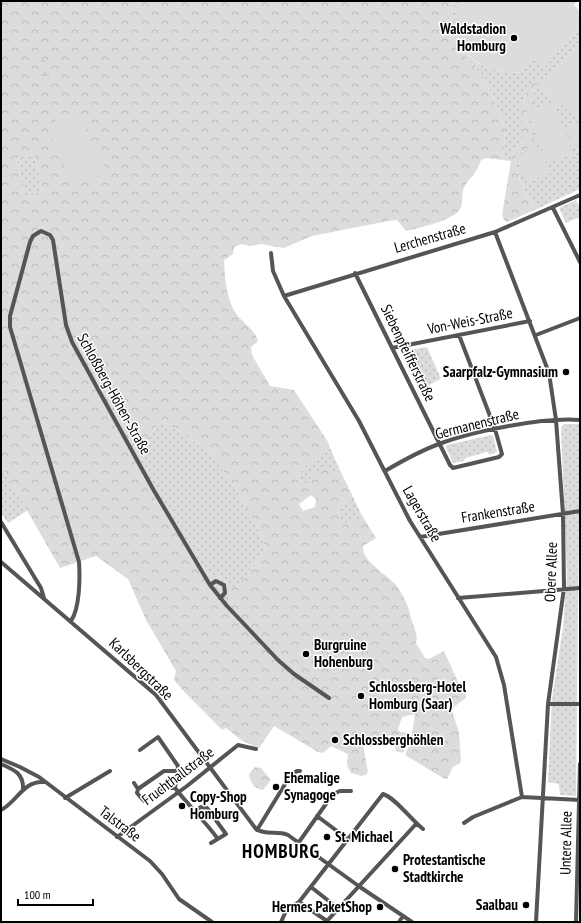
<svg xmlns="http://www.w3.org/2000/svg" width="581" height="923" viewBox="0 0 581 923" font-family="'PT Sans Narrow',sans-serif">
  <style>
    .green { fill: url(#green-dots) }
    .forest { fill: url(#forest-crowns); fill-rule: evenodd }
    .wetland { fill: url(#wetland-marsh) }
    .pitch { fill: #dcdcdc }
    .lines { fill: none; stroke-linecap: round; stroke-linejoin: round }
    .minor { stroke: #555; stroke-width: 4 }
    .poi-dot { fill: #000; stroke: #fff; stroke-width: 1.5 }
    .labels { text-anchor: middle; stroke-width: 3; stroke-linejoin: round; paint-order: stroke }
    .poi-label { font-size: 15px; font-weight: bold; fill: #000; stroke: #fff; text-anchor: start }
    .street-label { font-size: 15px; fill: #000; stroke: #fff }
    .district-label { font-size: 19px; font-weight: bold; letter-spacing: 1px; fill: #000; stroke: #fff }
  </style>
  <defs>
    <pattern id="green-dots" width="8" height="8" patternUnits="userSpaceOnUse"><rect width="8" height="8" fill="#dcdcdc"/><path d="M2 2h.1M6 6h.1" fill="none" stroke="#bbb" stroke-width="1.8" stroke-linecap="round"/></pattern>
    <pattern id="forest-crowns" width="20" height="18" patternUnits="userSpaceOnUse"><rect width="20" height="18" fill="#dcdcdc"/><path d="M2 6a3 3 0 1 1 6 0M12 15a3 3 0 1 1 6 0" fill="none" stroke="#bbb"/></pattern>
    <pattern id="wetland-marsh" width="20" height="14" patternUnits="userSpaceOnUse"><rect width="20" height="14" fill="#dcdcdc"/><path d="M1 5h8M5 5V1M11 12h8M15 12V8" fill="none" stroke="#bbb"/></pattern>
  </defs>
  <rect width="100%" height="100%" fill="#fff"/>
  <path class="green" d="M454 1H462C447 29 461 61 493 69 501 72 511 72 520 73L533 58 544 68 580 27V42L541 87 578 119 580 117V189L537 209C525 193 515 176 515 155L533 146 526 110 535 99 533 95 534 89 527 91 522 106V140L515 149 511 161 503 160 505 129 503 120 485 78 471 64 455 41 451 24Z
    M35 154 42 192 25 196 17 158Z
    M576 200 580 208V217L566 223 559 208Z
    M427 347 441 379 419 390 401 353 404 351Z
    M161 421 179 431 210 453 236 489 261 534 266 549 244 579 230 590 219 576 207 574 153 489 140 463 143 444Z
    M564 424H580L576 796 560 795 559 784 548 782 552 699 563 628 567 576 561 428Z
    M491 435 493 436 497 452 490 455 487 452 465 458 464 461 453 463 446 447 447 445Z
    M330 448 339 468 334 471 315 473 303 487 296 476 304 472 302 467 312 463 322 451Z
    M1 465 28 510 8 523 1 513Z
    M348 501 356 503 361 514 347 524 339 517 340 504Z"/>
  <path class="forest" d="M1 1H454L451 24 455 41 471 64 485 78 503 120 505 129 503 160 486 158 481 160C476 175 472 174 465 186 461 192 463 201 461 207 457 220 418 228 406 231L397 220 388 221 312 236 284 248 261 244 250 246 241 244 234 247 233 254 224 260C225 278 226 300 237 315 244 324 255 330 258 341L251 347 252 355 270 386 294 390 328 442 330 448 322 451 319 454 320 459 303 467 304 472 296 476 303 486 315 473 325 468 334 471 339 468 356 503 348 501 341 504 339 517 347 523 361 514 376 538 363 546C361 561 387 574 396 585 405 597 409 608 412 622 415 630 418 635 416 643L425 658 429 659 444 651 458 682 464 684 466 698 455 706 452 711 459 732 461 759 460 763 453 767 447 779 443 778 405 755 411 741 415 714 402 717 398 729 400 732 407 733 409 739 403 753 396 751 393 737 390 735 363 745 368 772 366 775 361 776 351 773 347 765 348 754 331 746 323 753 318 752 274 726 259 748 241 740 226 728 222 730C205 712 189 698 174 680L176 671 146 620 128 579 96 556 60 568 1 465ZM35 155 42 192 25 195 17 158ZM161 421 179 431 210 453 236 489 261 534 266 549 244 579 230 590 219 576 207 574C196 557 140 474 141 461 142 442 150 435 161 421ZM311 495 316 499 315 507 303 511 299 504Z
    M536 80 540 81 533 91 536 102 526 110 535 142 533 146 516 155C514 176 525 193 537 209L507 222 504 220 502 215 511 161 515 149 522 140V106L527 91Z
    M255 767 261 768 271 780 263 790C254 789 250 782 249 774Z"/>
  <path class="wetland" d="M41 58 49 64 51 84 43 85 37 62Z"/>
  <path class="pitch" d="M462 1H577L574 5 580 11V27L544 68 533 59 520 73C511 72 501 72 492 69 474 64 454 45 454 25 454 16 458 9 462 1Z
    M580 42V117L578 119 541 87Z
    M553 101 574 154 548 164 527 112Z
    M77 110 107 172 75 187 46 126Z
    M580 122V145L574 147 566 128Z
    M540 147 551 173 527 183 516 157Z"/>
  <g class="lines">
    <path class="minor" d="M553 208 580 262
      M495 232 549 373 556 420 563 514 564 588 548 704 536 922
      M271 253 273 271 284 296 359 421 410 521 496 657 504 685 522 797
      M355 273 450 465 453 468 499 457 502 454 495 429 459 335
      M284 296 495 232 580 195
      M536 335 580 318
      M392 348 530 321
      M385 471C402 461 420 451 439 444 473 431 544 417 580 420
      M1 522 41 588 44 598
      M420 537 580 511
      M1 562 156 695 256 829C266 836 277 830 288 835L360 887 412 922
      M210 585 216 581 224 585 225 593 220 598
      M458 598 580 588
      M71 621C80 608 80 577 79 562L10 327V316L30 242 33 236 41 231 50 235 53 240 66 325 72 342 153 489 210 585 227 606 278 660 294 674 329 698
      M548 704H580
      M140 750 158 737 178 766 175 788C189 806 204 820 218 839
      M1 759 20 767 39 777 150 861 162 874 179 899 212 922
      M1 764C15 770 24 774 23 790
      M134 783 138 789
      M175 788H163L144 801 137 793 138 789 164 771H178
      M65 798 110 771
      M1 810C17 802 23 781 43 782
      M195 811 201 807 207 808 226 834 211 843
      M317 816 349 840
      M464 823 473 817 522 797 580 800
      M257 830 290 776 297 771H300
      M117 837 187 786 238 745 256 749
      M299 842 333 794 340 791H351
      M311 887 339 909
      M299 902 327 921
      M281 922 286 911 299 902 383 794C396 798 411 820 423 829
      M326 922 416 824
      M399 922 403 916
      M576 922 580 764"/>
  </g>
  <g class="poi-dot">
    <circle cx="514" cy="38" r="4"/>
    <circle cx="566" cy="372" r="4"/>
    <circle cx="306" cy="654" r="4"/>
    <circle cx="361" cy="696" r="4"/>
    <circle cx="335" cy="740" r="4"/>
    <circle cx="276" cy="787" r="4"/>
    <circle cx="182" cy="806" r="4"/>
    <circle cx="327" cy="837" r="4"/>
    <circle cx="395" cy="869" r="4"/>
    <circle cx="526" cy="905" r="4"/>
    <circle cx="380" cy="907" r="4"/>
  </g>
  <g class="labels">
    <g class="poi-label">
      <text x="506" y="34" text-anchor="end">Waldstadion<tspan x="506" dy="17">Homburg</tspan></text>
      <text x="558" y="377" text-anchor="end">Saarpfalz-Gymnasium</text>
      <text x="314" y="650">Burgruine<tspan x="314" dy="17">Hohenburg</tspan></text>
      <text x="369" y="692">Schlossberg-Hotel<tspan x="369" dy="17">Homburg (Saar)</tspan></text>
      <text x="343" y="745">Schlossberghöhlen</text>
      <text x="284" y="783">Ehemalige<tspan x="284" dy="17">Synagoge</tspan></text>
      <text x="190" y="802">Copy-Shop<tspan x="190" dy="17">Homburg</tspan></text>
      <text x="335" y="842">St. Michael</text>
      <text x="403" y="865">Protestantische<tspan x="403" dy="17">Stadtkirche</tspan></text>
      <text x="518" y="910" text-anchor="end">Saalbau</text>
      <text x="372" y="912" text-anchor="end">Hermes PaketShop</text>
    </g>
    <g class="street-label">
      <text transform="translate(430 238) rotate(-16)" y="5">Lerchenstraße</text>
      <text transform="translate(470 321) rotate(-11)" y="5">Von-Weis-Straße</text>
      <text transform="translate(408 353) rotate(64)" y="5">Siebenpfeifferstraße</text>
      <text transform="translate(114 394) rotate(61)" y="5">Schloßberg-Höhen-Straße</text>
      <text transform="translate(477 424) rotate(-14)" y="5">Germanenstraße</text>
      <text transform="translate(498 512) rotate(-9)" y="5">Frankenstraße</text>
      <text transform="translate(422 514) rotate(60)" y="5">Lagerstraße</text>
      <text transform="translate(551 572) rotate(-88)" y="5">Obere Allee</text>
      <text transform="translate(141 669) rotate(44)" y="5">Karlsbergstraße</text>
      <text transform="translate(178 776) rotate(-37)" y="5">Fruchthallstraße</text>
      <text transform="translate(120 824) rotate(37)" y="5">Talstraße</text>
      <text transform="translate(566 843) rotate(-89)" y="5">Untere Allee</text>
    </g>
    <g class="district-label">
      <text x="281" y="858">HOMBURG</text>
    </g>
  </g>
  <rect width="581" height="923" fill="none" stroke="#000000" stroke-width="4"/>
  <path d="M18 899v6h75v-6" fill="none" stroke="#000000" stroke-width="2"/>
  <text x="24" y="899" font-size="12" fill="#000000" stroke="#ffffff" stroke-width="3" paint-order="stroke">100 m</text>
</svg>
